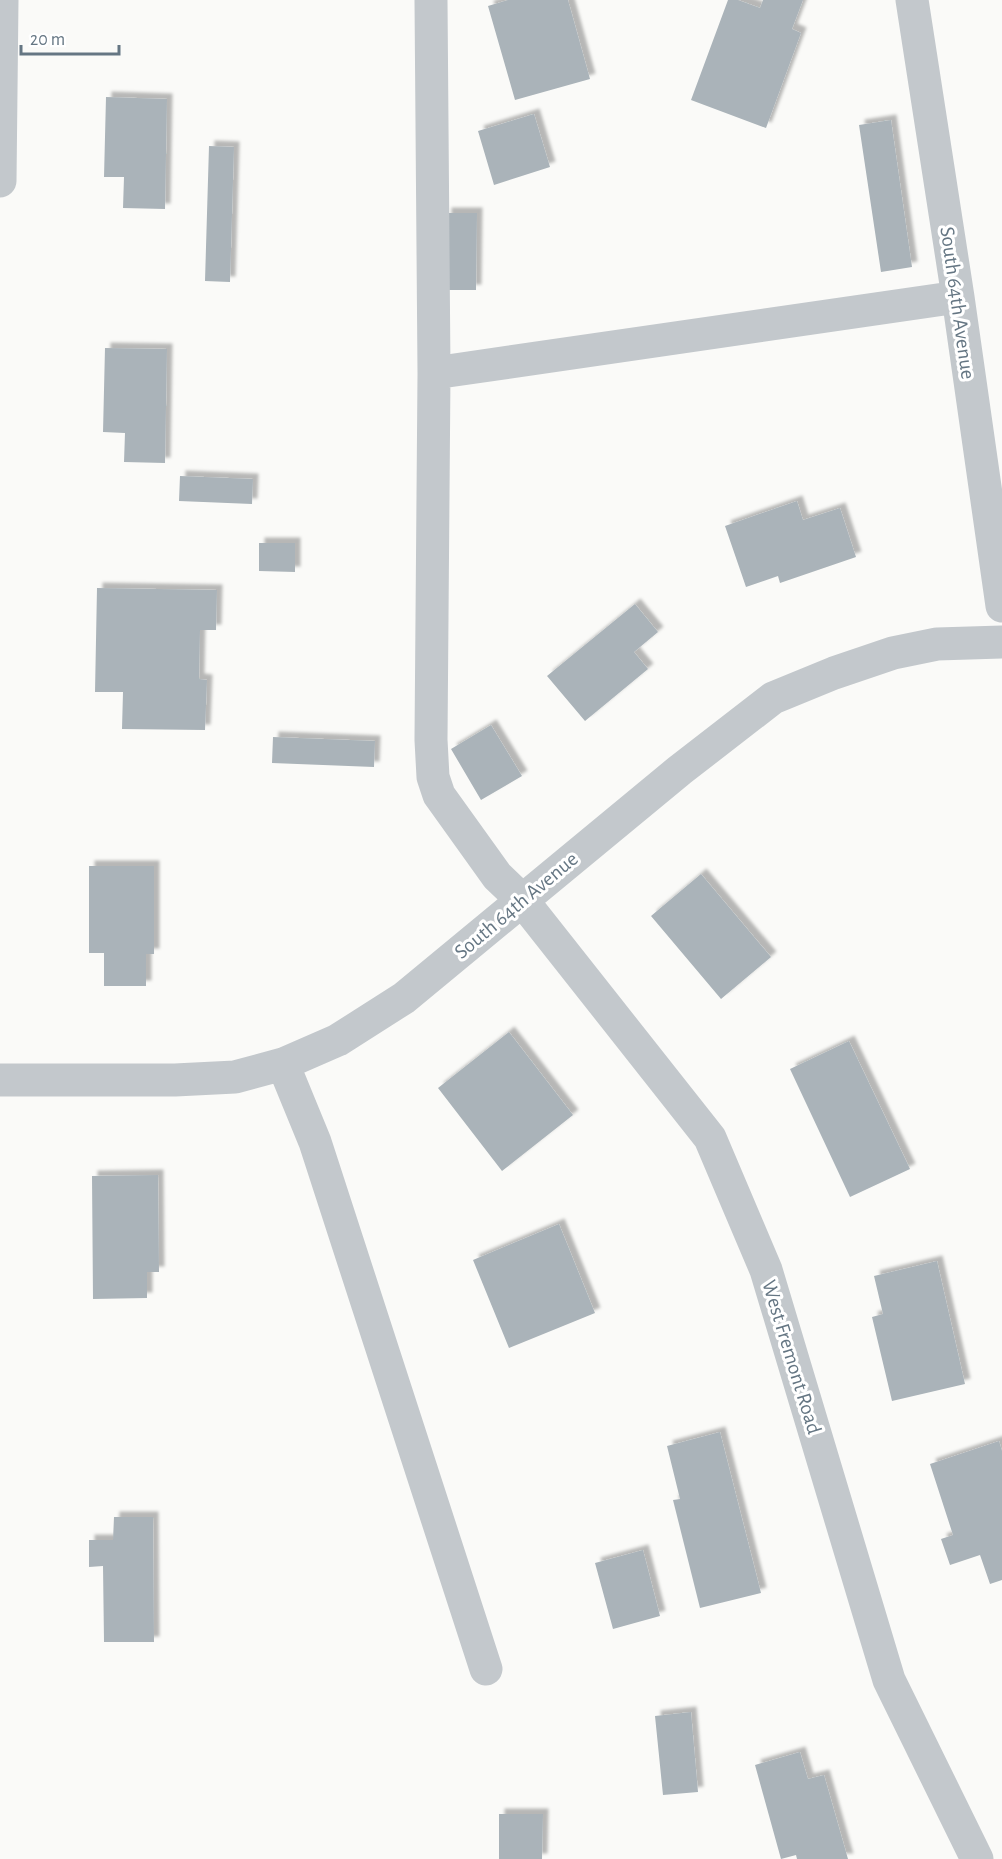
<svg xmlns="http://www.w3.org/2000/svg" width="1002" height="1859" viewBox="0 0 1002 1859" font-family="'Alegreya Sans',sans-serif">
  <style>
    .building { fill: #aab3b9; filter: url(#shadow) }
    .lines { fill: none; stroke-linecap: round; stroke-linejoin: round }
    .minor { stroke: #c3c8cc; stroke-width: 33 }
    .labels { text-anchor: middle; stroke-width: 6; stroke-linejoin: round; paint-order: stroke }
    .street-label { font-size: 21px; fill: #657683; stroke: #fff }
  </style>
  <defs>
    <filter id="shadow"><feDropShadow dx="5.5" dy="-5.5" stdDeviation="1.5" flood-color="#0004"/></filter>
  </defs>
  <rect width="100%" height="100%" fill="#fafaf8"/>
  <path class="building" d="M508 0H568L590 79 515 100 488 6Z
    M728 0H738L760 8 763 0H803L792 29 801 33 766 128 691 100Z
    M106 97 167 99 165 209 123 208 124 177H104Z
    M534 114 550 167 494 185 478 131Z
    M891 120 912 267 881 272 859 125Z
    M209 146 234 147 230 282 205 281Z
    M446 213H477L476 290H446Z
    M105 348 167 349 165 463 124 462 125 433 103 432Z
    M180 476 253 479 252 504 179 501Z
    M797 501 803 520 840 508 856 557 780 583 778 576 746 587 725 526Z
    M259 543H295V572L259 571Z
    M97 588 217 590 216 630H200L199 679 207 680 205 730 122 729 123 692H95Z
    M635 604 658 632 634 652 648 669 585 721 547 676Z
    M491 725 522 776 481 800 451 749Z
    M273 737 375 741 374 767 272 763Z
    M89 866H154V954H146V986H104V953H89Z
    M701 874 771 957 721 999 651 916Z
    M509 1032 573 1115 502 1171 438 1088Z
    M849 1041 910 1169 850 1197 790 1069Z
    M158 1175 159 1272H147V1298L93 1299 92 1176Z
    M559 1224 595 1313 509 1348 473 1260Z
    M937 1261 965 1384 892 1401 872 1317 883 1314 874 1276Z
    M720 1432 761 1593 700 1608 673 1500 680 1499 667 1446Z
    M999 1441 1002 1451V1580L990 1584 980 1555 950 1565 941 1539 953 1535 930 1464Z
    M114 1517H153L154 1642H104L103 1566 89 1567V1540H113Z
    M643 1550 660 1616 613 1629 595 1563Z
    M691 1712 698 1792 663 1795 655 1716Z
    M800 1752 808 1779 824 1775 848 1859H797L796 1855 781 1859 755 1765Z
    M499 1814H543L542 1859H499Z"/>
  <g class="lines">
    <path class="minor" d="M431 0 434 373 431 740 433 777 439 795 497 876 522 900 710 1138 766 1270 889 1680 977 1859
      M912 0 958 297 1002 606
      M0 181 2 0
      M434 373 958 297
      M283 1064 315 1142 486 1669
      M0 1080H175L235 1077 283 1064 338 1040 404 998 680 770 773 698 834 673 893 653 937 644 1002 642"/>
  </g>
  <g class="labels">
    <g class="street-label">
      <text transform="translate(958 303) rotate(82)" y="7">South 64th Avenue</text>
      <text transform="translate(516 905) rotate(-40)" y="7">South 64th Avenue</text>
      <text transform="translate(792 1357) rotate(73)" y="7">West Fremont Road</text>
    </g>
  </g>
  <path d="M21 45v9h98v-9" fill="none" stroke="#657683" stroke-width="3"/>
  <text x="30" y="45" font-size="18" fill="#657683" stroke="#ffffff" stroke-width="4.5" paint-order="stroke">20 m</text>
</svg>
